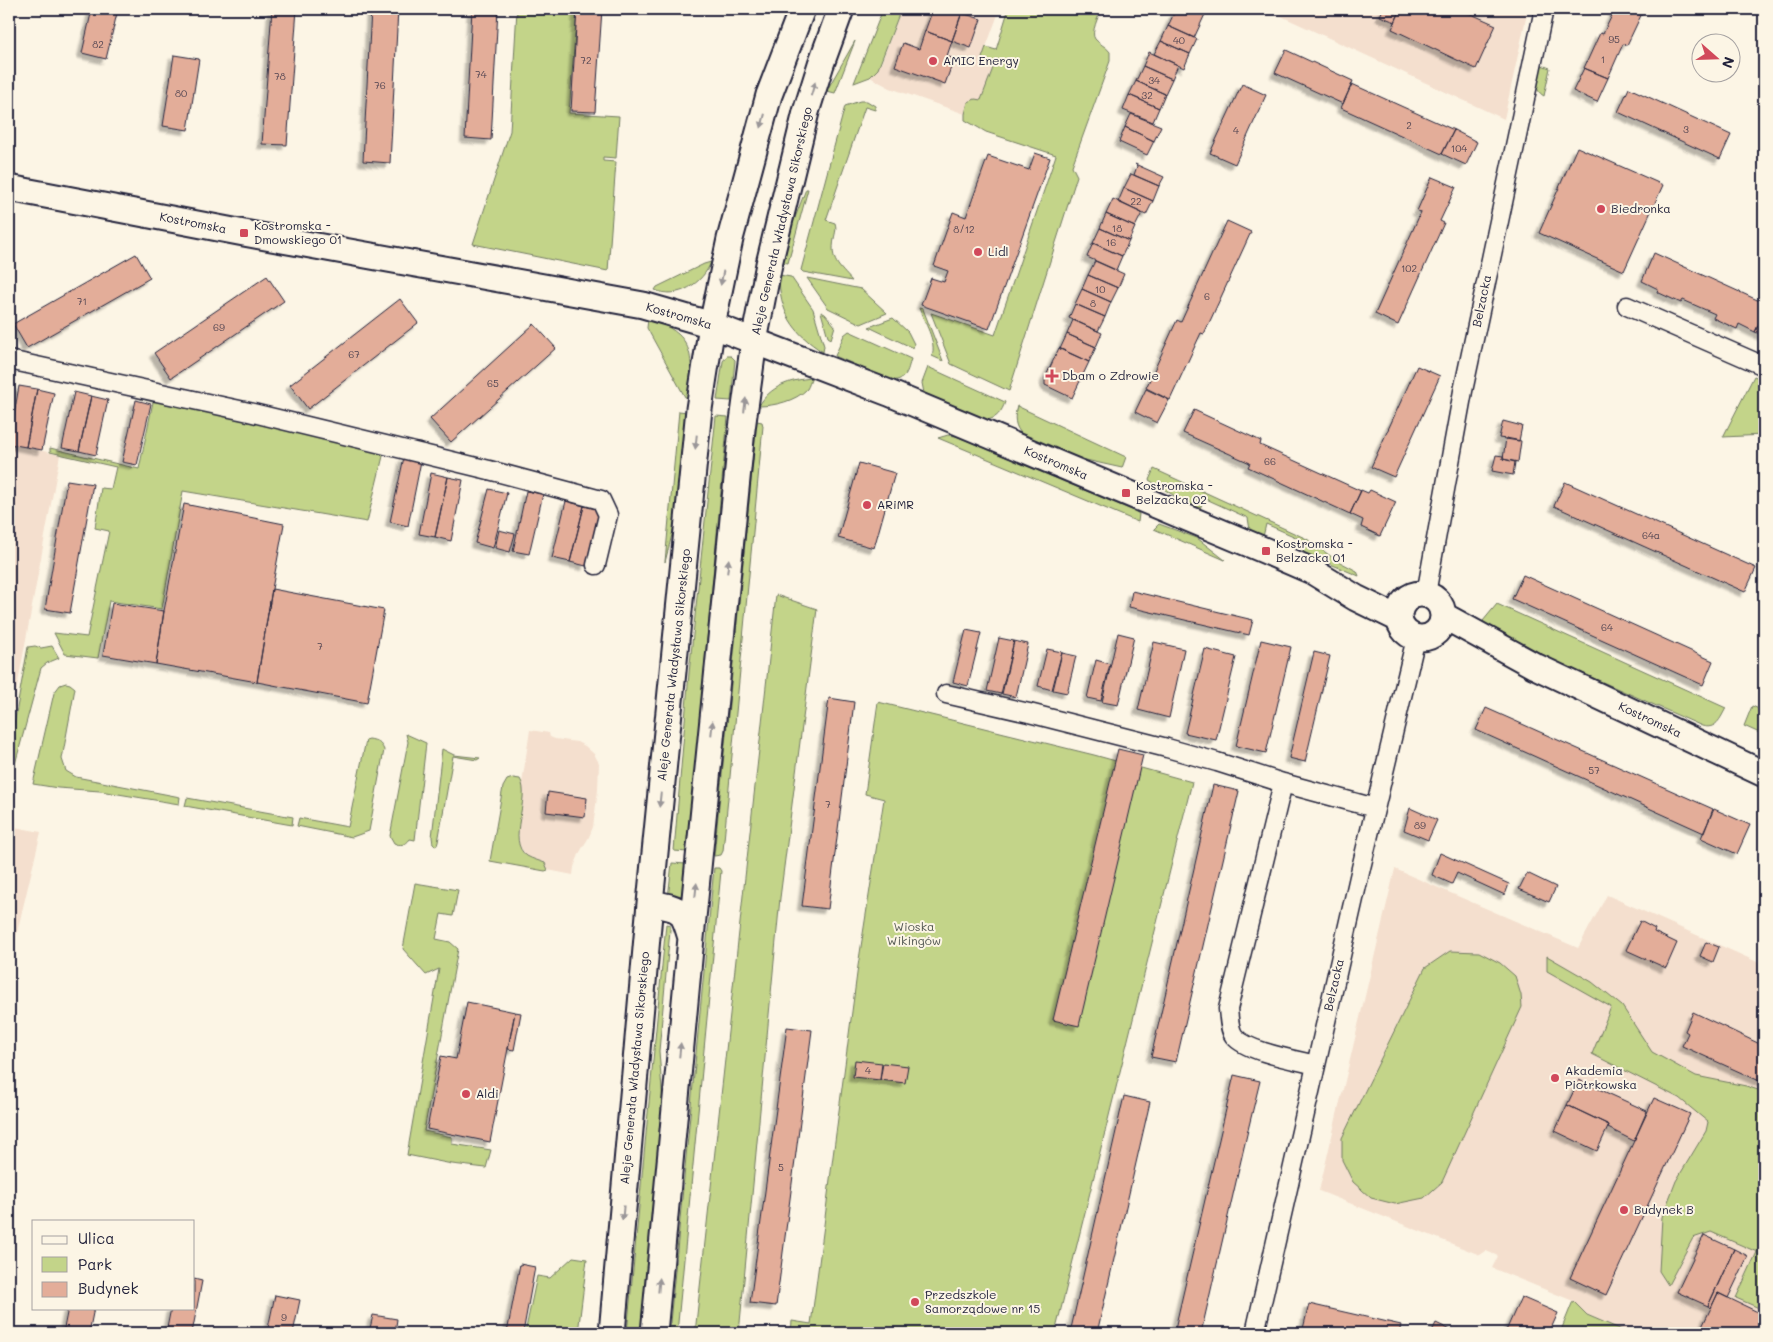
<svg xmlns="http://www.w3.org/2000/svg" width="1773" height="1342" viewBox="0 0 1773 1342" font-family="Mali,sans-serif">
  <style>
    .built { fill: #f4dfce }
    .green { fill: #c3d489; stroke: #727b62 }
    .building { fill: #e3ad99; stroke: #22223b; filter: url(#shadow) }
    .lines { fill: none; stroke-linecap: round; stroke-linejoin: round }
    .street-casing { stroke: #22223b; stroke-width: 21 }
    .secondary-casing { stroke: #22223b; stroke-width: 29 }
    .street { stroke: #fcf5e5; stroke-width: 18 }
    .secondary { stroke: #fcf5e5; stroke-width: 25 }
    .oneway { fill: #9a9698 }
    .poi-dot { fill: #d1495b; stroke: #fcf5e5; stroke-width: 2 }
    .labels { text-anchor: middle; stroke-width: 4; stroke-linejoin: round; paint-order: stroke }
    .number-label { font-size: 10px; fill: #524552 }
    .poi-label { font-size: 12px; fill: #22223b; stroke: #fcf5e5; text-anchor: start }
    .street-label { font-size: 12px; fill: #22223b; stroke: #fcf5e5 }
    .park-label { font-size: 12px; fill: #525752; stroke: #fcf5e5 }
  </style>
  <defs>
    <filter id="shadow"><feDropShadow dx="-4.5" dy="4.5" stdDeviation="1" flood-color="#0004"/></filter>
  </defs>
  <rect width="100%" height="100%" fill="#fcf5e5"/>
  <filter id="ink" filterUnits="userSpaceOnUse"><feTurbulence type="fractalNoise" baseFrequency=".02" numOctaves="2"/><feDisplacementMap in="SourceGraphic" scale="10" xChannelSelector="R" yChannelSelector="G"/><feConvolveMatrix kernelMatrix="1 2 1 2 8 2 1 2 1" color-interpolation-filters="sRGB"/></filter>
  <g filter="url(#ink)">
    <path class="built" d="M901 9H1000L982 58 986 64 993 68 981 101 968 102 965 114 890 88 870 77 881 64Z
      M1266 9H1528L1504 119Z
      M9 443 60 455 9 731Z
      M530 730 549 733 550 737 555 739 577 742 585 746 594 754 599 763 598 790 593 827 589 837 580 852 574 867 573 875 548 870 545 863 526 856 519 845 518 828 522 805V783Z
      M9 826 41 832 9 966Z
      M1395 869 1578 948 1607 895 1764 965V1333H1629L1587 1315 1573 1301 1492 1268 1498 1256 1486 1251 1480 1255 1319 1191Z"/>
    <path class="green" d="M517 9H577L569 113 619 116 616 158 603 157V161L616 162 608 271 473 244 510 131Z
      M883 9H901L878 69 870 77 854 83Z
      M1001 9H1101C1099 16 1090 33 1095 39 1100 45 1106 46 1110 52V61L1072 166 1077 176 1009 391 951 364 931 313 995 335 1056 155 986 132 965 120V114L968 102 975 99 981 100 993 68 986 64 982 58 986 47 996 50 1008 11Z
      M855 41 835 93 827 91V90Z
      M1539 64 1550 68 1544 96C1532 89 1537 76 1539 64Z
      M860 101H867L875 106V110L865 107 826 220 835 223C837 229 835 233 834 239 830 261 839 266 852 281L803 272 801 270 845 106Z
      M806 189H808L788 263 782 262 788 236Z
      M711 262C703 283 678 300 655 290L657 287 704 264Z
      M779 275 791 277 813 309 824 346 823 352C793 333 779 311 779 275Z
      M807 278 861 289 887 313 861 324 828 308Z
      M919 308 923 309 943 361 932 356C937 341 924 322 919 308Z
      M821 312 825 314 835 326 831 339 828 337Z
      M893 318 908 332 914 344 913 348 869 327Z
      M648 319C694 333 694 355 689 398L685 397 647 328Z
      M849 331 911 359C907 372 907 379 892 381L835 356 844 335Z
      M727 356H731L735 360 731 401 717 400 723 361Z
      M928 367 1005 402C1002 411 997 419 986 420L924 393 922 383Z
      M1754 376 1764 380V435L1723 437Z
      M812 378C810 381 809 386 807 389 796 401 774 406 759 406 770 386 790 380 812 378Z
      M134 393 384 452 367 522 183 491 162 609 109 601 98 658 65 654 54 633 87 637 109 531 95 528 101 488 111 489 116 467 50 452V448L139 469 153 402 134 397Z
      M1017 406 1126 457 1122 468 1077 458 1023 435C1014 427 1014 417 1017 406Z
      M679 411 687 412 676 519 665 562Z
      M716 416 728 417 687 852 674 851 689 673Z
      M757 421 762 422 763 426 723 851 721 855 714 856Z
      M948 435 956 436 1134 511 1139 514 1138 522 938 438Z
      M1154 469 1307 539 1336 560 1357 571 1359 576 1304 553 1298 538 1266 524 1263 537 1250 530 1248 518 1204 498 1200 509 1186 503 1149 480Z
      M1159 524 1197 538 1225 560 1154 529Z
      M776 595 817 609 780 898 739 1333H695Z
      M1497 604 1726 708C1720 719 1716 730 1702 726L1478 627Z
      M35 646 41 648 52 646 59 658 47 663 41 668 14 768 9 779V752L28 647Z
      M66 683 70 684 75 688 62 759 66 771 76 777 180 797 179 804 100 791 58 788 33 784 54 693 60 685Z
      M878 702 1094 755 1192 782 1055 1333H791L792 1321 811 1324 858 966 884 799 865 794Z
      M1752 706 1764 711V735L1744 726Z
      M406 734 426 743 415 840 410 839C406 845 400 846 394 843L390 836 408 742Z
      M369 739C377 740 381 743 384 750L369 831 352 837 297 826 299 818 348 827 366 740Z
      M442 749 454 755 480 758 477 760 453 756 438 842 437 845 435 846 433 844 432 837Z
      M513 778 520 779C532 798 505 841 527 856 532 859 540 861 545 863L548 870 545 871 490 861 503 787 507 780Z
      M187 798 293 817 292 825 185 806Z
      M672 863 686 864 682 900 668 898Z
      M714 868H719L721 871 677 1333H669Z
      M415 883 458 890 453 916 441 914 436 939 450 942 458 949 424 1131 452 1137V1144L491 1150 486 1168 452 1164 407 1155 439 969 426 975 403 949Z
      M666 924 670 925V930L659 1051 663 1103 641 1333H627Z
      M1450 951 1479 952 1500 963 1515 976 1521 995 1522 1007 1442 1182 1424 1198 1395 1204 1371 1198 1353 1182 1342 1160V1138L1425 968Z
      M1547 956 1592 982 1622 1006 1652 1052 1696 1076 1746 1086 1764 1092V1297L1759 1308 1736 1298 1757 1252 1711 1232 1693 1238 1668 1285 1659 1271 1662 1217 1676 1181 1706 1131 1708 1122 1679 1098 1592 1054 1611 1007 1547 971Z
      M573 1257 587 1259 578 1333H525L537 1276 550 1278Z
      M1573 1301 1587 1315 1629 1333H1560Z"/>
    <path class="building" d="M92 9H118L106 59 82 53Z
      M272 9H297L287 145 262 144Z
      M371 9H398L390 163 363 161Z
      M472 9H498L491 140 465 138Z
      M577 9H602L595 112 571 111Z
      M933 9H963L952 41 925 31Z
      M1176 9 1207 10 1194 38 1168 26Z
      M1383 9H1401L1395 22 1380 16Z
      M1401 9H1460L1496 25 1476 69 1392 29Z
      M1615 9H1644L1627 45 1623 44 1608 78 1584 68 1600 33 1603 34Z
      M962 13 981 19 971 48 952 41Z
      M1168 26 1197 39 1190 54 1161 41Z
      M925 31 952 41 947 56 954 59 945 84 895 66 903 43 919 49Z
      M1161 41 1190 54 1184 68 1154 54Z
      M1286 50 1353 81 1343 104 1275 73Z
      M1149 52 1178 65 1172 79 1143 66Z
      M174 55 199 59 188 130 163 126Z
      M1143 66 1172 79 1165 94 1136 81Z
      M1584 68 1608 78 1597 102 1573 91Z
      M1136 81 1165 94 1159 108 1129 95Z
      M1242 84 1266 95 1235 164 1210 153Z
      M1352 84 1454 130 1442 154 1341 108Z
      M1629 88 1731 135 1720 159 1618 112Z
      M1129 95 1159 108 1153 122 1123 110Z
      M1131 114 1161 126 1154 141 1125 127Z
      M1125 127 1154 141 1147 155 1119 142Z
      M1454 130 1477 142 1466 165 1442 154Z
      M1577 147 1663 185 1624 271 1539 233Z
      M1035 153 1050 158 989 329 921 305 931 278 944 282 948 271 934 266 953 212 966 217 988 156 1029 170Z
      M1135 164 1164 177 1159 186 1134 175 1137 166Z
      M1131 174 1159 186 1153 201 1124 188Z
      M1432 177 1456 187 1440 221 1444 223 1398 325 1375 314 1421 212 1417 211Z
      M1124 188 1153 201 1146 215 1118 202Z
      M1113 199 1142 213 1135 227 1106 214Z
      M1106 214 1135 227 1129 241 1100 228Z
      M1227 221 1251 232 1204 334 1201 333 1170 400 1146 388 1177 320 1181 322Z
      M1100 228 1129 241 1122 256 1093 243Z
      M1093 243 1122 256 1116 270 1087 257Z
      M1654 253 1764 303V313L1755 332 1739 324 1737 329 1713 318 1715 314 1683 300 1681 303 1657 292 1658 289 1642 281Z
      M136 254 150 278 27 348 13 324Z
      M1095 261 1124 274 1118 288 1088 275Z
      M1088 275 1118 288 1111 302 1082 289Z
      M267 276 284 301 171 378 154 353Z
      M1082 289 1111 302 1105 317 1075 304Z
      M400 299 418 323 308 409 290 385Z
      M1075 304 1105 317 1098 331 1069 318Z
      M1764 313V336L1755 332Z
      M1073 320 1102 333 1096 347 1067 334Z
      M534 324 556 348 451 442 430 419Z
      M1067 334 1096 347 1089 362 1060 349Z
      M1059 348 1089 362 1072 398 1045 385V378Z
      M1417 366 1440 376 1394 477 1371 467Z
      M19 386 37 389 26 447 9 444Z
      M37 389 54 393 42 450 26 447Z
      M1146 389 1169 400 1157 423 1135 412Z
      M74 392 91 396 79 451 62 448Z
      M91 396 108 400 96 455 79 451Z
      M136 400 151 404 137 465 122 462Z
      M1194 410 1261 441 1260 445 1361 491 1350 514 1248 467 1250 463 1183 433Z
      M1503 421 1522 426 1519 441 1499 438Z
      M1506 438 1521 441 1518 462 1503 459Z
      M1496 455 1503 456V459L1515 462 1513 475 1492 471Z
      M404 457 421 461 408 526 390 522Z
      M859 463 895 473 874 548 838 538Z
      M431 473 448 477 435 537 419 534Z
      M448 477 463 480 451 541 435 537Z
      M67 480 93 484 70 613 45 609Z
      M1565 482 1756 568 1745 592 1554 506Z
      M489 489 507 493 493 548 475 543Z
      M1361 490 1368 493 1370 490 1396 502 1380 536 1361 527 1363 520 1350 514Z
      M526 491 543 494 529 554 513 551Z
      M566 501 584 506 570 562 552 558Z
      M184 504 284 524 272 589 257 682 156 664 164 611Z
      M584 506 600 510 586 566 570 562Z
      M499 530 515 534 510 552 495 548Z
      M1523 575 1713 661 1703 685 1512 599Z
      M272 589 384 610 367 703 257 682Z
      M1132 591 1253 620 1249 635 1129 607Z
      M112 603 164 611 156 664 103 655Z
      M966 630 981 633 968 686 953 682Z
      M1118 633 1134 637 1118 705 1102 702Z
      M999 638 1014 641 1001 694 987 691Z
      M1261 640 1291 647 1266 753 1236 746Z
      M1014 641 1028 644 1016 697 1002 694Z
      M1154 642 1184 649 1169 718 1138 710Z
      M1047 649 1062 652 1052 690 1038 686Z
      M1205 649 1236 657 1216 740 1185 733Z
      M1314 652 1330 656 1305 762 1289 758Z
      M1062 653 1076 656 1067 693 1053 690Z
      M1096 660 1110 664 1101 701 1087 698Z
      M829 698 854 702 828 909 802 906Z
      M1486 708 1713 809 1704 833 1476 730Z
      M1118 749 1143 755 1079 1026 1053 1020Z
      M1213 785 1239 791 1176 1062 1151 1057Z
      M548 792 587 798 585 817 546 812Z
      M1410 808 1437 820 1428 840 1404 830Z
      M1714 809 1750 825 1737 854 1701 838Z
      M1440 853 1509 884 1505 895 1457 873 1452 884 1432 875Z
      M1527 873 1556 887 1549 902 1519 889Z
      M1640 921 1655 929 1654 932 1677 943 1666 968 1626 950Z
      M1706 942 1719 947 1713 962 1700 956Z
      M467 1002 515 1012 490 1142 427 1129 441 1056 456 1059Z
      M515 1012 521 1013 514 1050 508 1049Z
      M1693 1012 1764 1046V1083L1682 1046 1688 1033 1685 1031Z
      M787 1027 812 1030 776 1306 750 1303Z
      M855 1060 882 1063 880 1080 853 1077Z
      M883 1063 908 1066 905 1083 880 1080Z
      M1234 1075 1260 1081 1248 1130 1201 1333H1174Z
      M1579 1080 1647 1111 1634 1141 1608 1128 1609 1125 1567 1105Z
      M1124 1096 1150 1102 1097 1333H1070Z
      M1654 1098 1690 1114 1606 1295 1570 1278Z
      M1567 1105 1609 1125 1597 1151 1555 1131Z
      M1704 1235 1734 1249 1708 1306 1677 1292Z
      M1734 1249 1748 1256 1728 1298 1718 1293 1711 1308 1708 1306Z
      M520 1264 535 1267 523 1333H507Z
      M194 1279 202 1281 192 1333H166L171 1308H194Z
      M1718 1293 1764 1315V1333H1705L1700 1331Z
      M275 1295 300 1300 293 1333H267Z
      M1521 1297 1558 1313 1549 1333H1505Z
      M1309 1304 1401 1325 1399 1333H1302Z
      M68 1308H94L89 1333H63Z
      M373 1315 397 1319 395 1333H369Z
      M1436 1323 1457 1333H1431Z"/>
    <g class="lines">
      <defs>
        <path id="street" d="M1627 306 1764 366
          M9 360 249 412 489 470 601 500 608 515 596 565
          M1426 594 1463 391 1544 9
          M946 694 1029 713 1167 748 1217 762 1283 783 1375 808
          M1283 783 1228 1009C1229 1017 1229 1029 1234 1036 1247 1052 1296 1060 1316 1065
          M1255 1333 1361 868 1416 638"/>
        <path id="secondary" d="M9 188 244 233 643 305 712 325 889 393 1266 551 1312 571 1356 598 1399 619
          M1399 616a22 22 0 1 1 44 0a22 22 0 1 1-44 0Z
          M1444 616 1535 666 1764 774
          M650 903C681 909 682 907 691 938
          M612 1333 650 903 699 409 712 325 730 239 769 95 802 9
          M654 1333 691 938 742 429 754 341 769 264 806 112 821 64 841 9"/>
      </defs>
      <use href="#street" class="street-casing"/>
      <use href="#secondary" class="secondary-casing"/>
      <use href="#street" class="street"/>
      <use href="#secondary" class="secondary"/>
    </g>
    <defs><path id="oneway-solid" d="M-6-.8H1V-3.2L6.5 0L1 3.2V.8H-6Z" transform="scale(1.25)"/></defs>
    <g class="oneway">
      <use href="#oneway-solid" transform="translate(813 89) rotate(-73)"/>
      <use href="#oneway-solid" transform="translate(763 121) rotate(105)"/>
      <use href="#oneway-solid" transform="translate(722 278) rotate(101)"/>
      <use href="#oneway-solid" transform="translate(745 405) rotate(-83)"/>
      <use href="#oneway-solid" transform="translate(696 442) rotate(96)"/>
      <use href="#oneway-solid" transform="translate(728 566) rotate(-84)"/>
      <use href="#oneway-solid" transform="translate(712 728) rotate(-84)"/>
      <use href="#oneway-solid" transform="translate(660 800) rotate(96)"/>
      <use href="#oneway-solid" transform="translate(696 890) rotate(-84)"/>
      <use href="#oneway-solid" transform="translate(680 1050) rotate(-84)"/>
      <use href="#oneway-solid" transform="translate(623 1213) rotate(95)"/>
      <use href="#oneway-solid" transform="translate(659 1285) rotate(-85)"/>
    </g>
  </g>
  <g class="poi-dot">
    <circle cx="933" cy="61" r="5"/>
    <circle cx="1601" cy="209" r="5"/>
    <rect x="239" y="228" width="10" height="10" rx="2.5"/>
    <circle cx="978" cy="252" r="5"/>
    <path d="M1049.5 368.5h5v5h5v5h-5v5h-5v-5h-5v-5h5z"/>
    <rect x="1121" y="488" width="10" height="10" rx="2.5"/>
    <circle cx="867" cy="505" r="5"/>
    <rect x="1261" y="546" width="10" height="10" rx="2.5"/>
    <circle cx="1555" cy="1078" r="5"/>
    <circle cx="466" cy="1094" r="5"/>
    <circle cx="1624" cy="1210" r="5"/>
    <circle cx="915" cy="1302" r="5"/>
  </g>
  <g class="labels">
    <g class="number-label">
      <text x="1614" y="43">95</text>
      <text x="1179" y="44">40</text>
      <text x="98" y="48">82</text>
      <text x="1603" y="63">1</text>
      <text x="586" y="64">72</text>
      <text x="481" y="78">74</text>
      <text x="280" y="80">78</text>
      <text x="1154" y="84">34</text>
      <text x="380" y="89">76</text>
      <text x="181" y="97">80</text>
      <text x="1147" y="99">32</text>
      <text x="1409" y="129">2</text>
      <text x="1686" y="133">3</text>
      <text x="1236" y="134">4</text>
      <text x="1459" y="152">104</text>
      <text x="1136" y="205">22</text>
      <text x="1117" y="232">18</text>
      <text x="964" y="233">8/12</text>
      <text x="1111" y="246">16</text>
      <text x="1409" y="272">102</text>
      <text x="1100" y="293">10</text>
      <text x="1207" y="300">6</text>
      <text x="82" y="305">71</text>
      <text x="1093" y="307">8</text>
      <text x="219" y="331">69</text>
      <text x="354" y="358">67</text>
      <text x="493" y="387">65</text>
      <text x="1270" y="465">66</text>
      <text x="1651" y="539">64a</text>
      <text x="1607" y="631">64</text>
      <text x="320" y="650">7</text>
      <text x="1594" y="774">57</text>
      <text x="828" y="808">7</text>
      <text x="1420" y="829">89</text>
      <text x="868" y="1074">4</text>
      <text x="781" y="1171">5</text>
      <text x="284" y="1321">9</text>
    </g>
    <g class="poi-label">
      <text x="943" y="65">AMIC Energy</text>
      <text x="1611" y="213">Biedronka</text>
      <text x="254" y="230">Kostromska -<tspan x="254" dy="14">Dmowskiego 01</tspan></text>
      <text x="988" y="256">Lidl</text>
      <text x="1062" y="380">Dbam o Zdrowie</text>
      <text x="1136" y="490">Kostromska -<tspan x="1136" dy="14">Belzacka 02</tspan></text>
      <text x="877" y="509">ARiMR</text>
      <text x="1276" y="548">Kostromska -<tspan x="1276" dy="14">Belzacka 01</tspan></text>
      <text x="1565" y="1075">Akademia<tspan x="1565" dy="14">Piotrkowska</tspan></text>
      <text x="476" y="1098">Aldi</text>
      <text x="1634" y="1214">Budynek B</text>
      <text x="925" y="1299">Przedszkole<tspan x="925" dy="14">Samorządowe nr 15</tspan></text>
    </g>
    <g class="street-label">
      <text transform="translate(782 221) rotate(-77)" y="4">Aleje Generała Władysława Sikorskiego</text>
      <text transform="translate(193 223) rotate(11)" y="4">Kostromska</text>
      <text transform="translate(1482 301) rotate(-78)" y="4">Belzacka</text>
      <text transform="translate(679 316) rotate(16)" y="4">Kostromska</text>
      <text transform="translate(1056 463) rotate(23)" y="4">Kostromska</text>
      <text transform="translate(674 665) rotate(-84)" y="4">Aleje Generała Władysława Sikorskiego</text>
      <text transform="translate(1650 720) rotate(25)" y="4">Kostromska</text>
      <text transform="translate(1334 985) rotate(-77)" y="4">Belzacka</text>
      <text transform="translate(635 1068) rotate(-85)" y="4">Aleje Generała Władysława Sikorskiego</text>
    </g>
    <g class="park-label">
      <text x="914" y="931">Wioska<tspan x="914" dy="14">Wikingów</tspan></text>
    </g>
  </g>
  <rect width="1773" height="1342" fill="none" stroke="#fcf5e5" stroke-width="30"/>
  <rect x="15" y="15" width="1743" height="1312" fill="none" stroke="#22223b" stroke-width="2" filter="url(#ink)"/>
  <rect x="32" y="1220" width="162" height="90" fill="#fcf5e5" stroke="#a5a1a1"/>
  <rect x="42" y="1236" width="25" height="8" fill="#fcf5e5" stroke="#a5a1a1"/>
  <text x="78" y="1244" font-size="15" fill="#22223b">Ulica</text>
  <rect x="42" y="1257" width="25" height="15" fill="#c3d489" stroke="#a5a1a1"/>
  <text x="78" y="1270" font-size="15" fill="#22223b">Park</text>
  <rect x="42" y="1282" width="25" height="15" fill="#e3ad99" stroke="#a5a1a1"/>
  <text x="78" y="1294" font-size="15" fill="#22223b">Budynek</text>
  <g transform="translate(1716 58) rotate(110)"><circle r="24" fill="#fcf5e5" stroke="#a5a1a1"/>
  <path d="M0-4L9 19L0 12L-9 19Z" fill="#d1495b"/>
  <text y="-8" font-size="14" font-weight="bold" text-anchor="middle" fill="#22223b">N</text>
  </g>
</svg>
